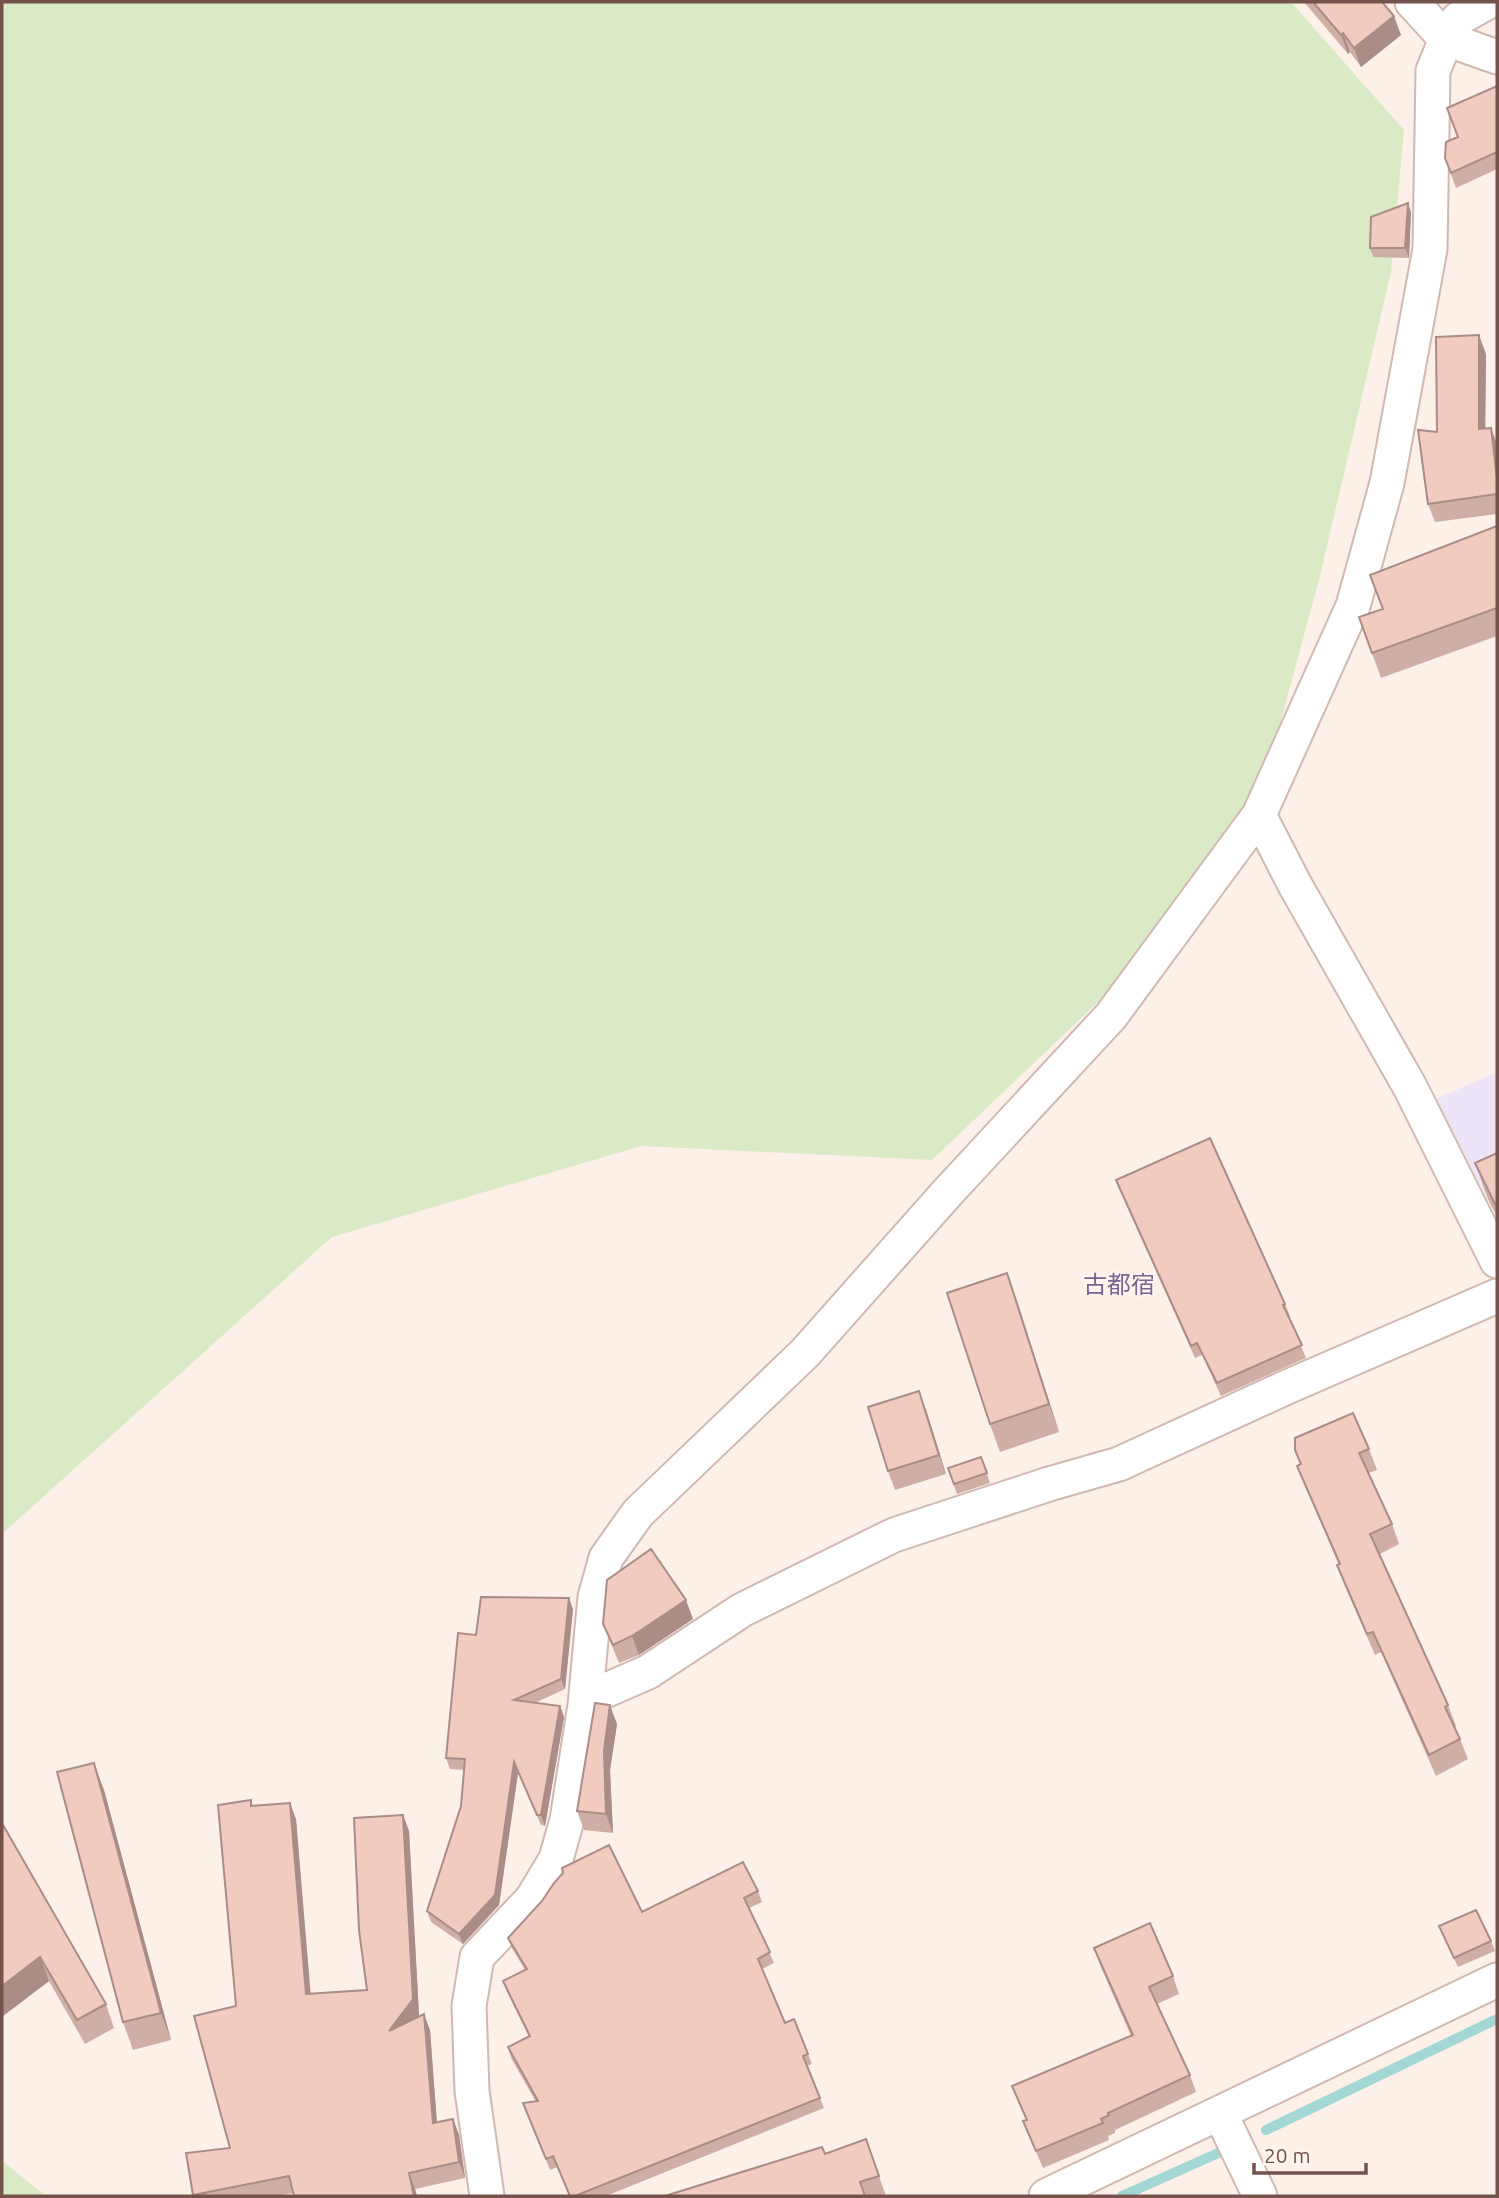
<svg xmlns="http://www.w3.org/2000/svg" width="1499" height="2198" viewBox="0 0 1499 2198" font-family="Ubuntu,'Noto Sans JP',sans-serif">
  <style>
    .education { fill: #ede4f8 }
    .green { fill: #dbeac6 }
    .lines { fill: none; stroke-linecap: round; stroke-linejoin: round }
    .stream { stroke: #a3d7d5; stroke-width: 10 }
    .street-casing { stroke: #d0b9b0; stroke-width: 37 }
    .street { stroke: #fff; stroke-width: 33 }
    .wall { fill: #cfaea5 }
    .shaded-wall { fill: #a98d86 }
    .building { fill: #f1cac0; stroke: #a98d86; stroke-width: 2 }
    .labels { text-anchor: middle; stroke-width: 5; stroke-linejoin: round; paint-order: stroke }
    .quarter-label { font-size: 24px; fill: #7a6491; stroke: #fef5ee }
  </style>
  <rect width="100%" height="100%" fill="#fcf0e8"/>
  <path class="education" d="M1497 1072V1217L1436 1099Z"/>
  <path class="green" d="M2 2H1291L1404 130 1391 272 1320 576 1265 779 1118 983 932 1160 641 1146 332 1237 2 1534Z
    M2 2161 46 2196H2Z"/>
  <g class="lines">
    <path class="stream" d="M1266 2130 1497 2019
      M1122 2196 1225 2150"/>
    <defs>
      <path id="street" d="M1412 2 1446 39 1497 57
        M1488 2 1458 19 1446 39 1433 71 1430 249 1387 483 1353 606 1259 815 1295 885 1410 1087 1497 1261
        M586 1699 648 1672 742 1610 894 1535 1049 1484 1119 1464 1287 1387 1497 1296
        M1220 2113 1260 2196
        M487 2196 472 2091 469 2006 477 1957 532 1899 556 1859 567 1820 585 1705 595 1597 606 1558 638 1513 805 1353 947 1193 1111 1016 1259 815
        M1046 2196 1497 1980"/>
    </defs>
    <use href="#street" class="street-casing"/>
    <use href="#street" class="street"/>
  </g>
  <path class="wall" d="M1304 2H1382L1401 35 1361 67 1350 52 1348 54Z
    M1497 86V169L1456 188 1445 158Z
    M1411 212 1409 258 1373 257 1370 248Z
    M1486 354 1485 428H1491L1497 444V514L1435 522 1428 504 1437 432Z
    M1497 526V636L1381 678 1359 617 1383 609Z
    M1497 1153V1217L1488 1199 1475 1163Z
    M1116 1180 1285 1304 1290 1316 1289 1317 1306 1358 1221 1396 1202 1355 1195 1358 1121 1193Z
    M1007 1273 1059 1432 1000 1452 990 1424Z
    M926 1410 946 1474 895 1490 888 1471Z
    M1369 1449 1377 1470 1368 1473 1392 1524 1399 1544 1380 1554 1448 1705 1456 1726 1455 1727 1468 1759 1436 1776 1381 1652 1375 1655 1345 1586 1337 1565H1339L1305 1486 1297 1466 1300 1465 1295 1450Z
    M981 1457 990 1483 957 1494 948 1468Z
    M573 1609 565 1689 535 1703 560 1706 564 1717 545 1826 541 1825 518 1773 499 1905 463 1944 431 1922 427 1911 461 1806 464 1770 450 1769 446 1758 476 1635Z
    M693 1619 639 1655 619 1663 603 1624Z
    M617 1724 610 1770 613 1833 584 1830 577 1811Z
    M104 1790 171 2040 133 2050 123 2022Z
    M251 1800 253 1806 296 1819 310 1994 367 1990 403 1815 409 1831 419 2015 417 2018 430 2030 437 2122 453 2119 459 2135 465 2178 415 2189 417 2196H294L293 2193 275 2196H194L186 2153 230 2148 236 2006Z
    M2 1826 106 2004 114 2028 85 2044 49 1981 3 2016 2 2014Z
    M758 1891 762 1902 749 1908 774 1963 762 1969 785 2023 794 2019 812 2064 807 2066 824 2108 606 2196H570L557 2167 550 2170 523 2103 536 2102 511 2058 508 2047 529 2037 507 1992 503 1981 525 1970 512 1948 508 1938Z
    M1439 1926 1491 1941 1495 1951 1458 1967Z
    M1094 1948 1173 1976 1179 1994 1157 2004 1190 2075 1196 2092 1115 2130V2133L1108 2136 1109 2140 1043 2168 1030 2138 1023 2121 1026 2120 1012 2086 1131 2036 1100 1965Z
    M866 2139 886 2196H665L825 2154Z"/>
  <path class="shaded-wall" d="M1394 16 1401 35 1361 67 1354 48Z
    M1343 33 1350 52 1348 54 1341 35Z
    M1408 203 1411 212 1409 258 1405 248Z
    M1479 335 1486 354 1485 448 1479 429Z
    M1491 428 1497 444V479L1496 476Z
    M1007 1273 1017 1301 1059 1432 1049 1404Z
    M919 1391 926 1410 946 1474 939 1455Z
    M569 1598 573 1609 565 1689 561 1679Z
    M686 1600 693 1619 639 1655 632 1636Z
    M610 1705 617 1724 610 1770 613 1833 606 1814 604 1751Z
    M560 1706 564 1717 545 1826 541 1815Z
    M514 1762 518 1773 499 1905 463 1944 459 1934Z
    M94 1763 104 1790 171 2040 161 2013Z
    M290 1803 296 1819 312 2010 306 1994Z
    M403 1815 409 1831 419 2015 395 2047 389 2031Z
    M40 1957 49 1981 3 2016 2 2012V1986Z
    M424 2014 430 2030 438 2139 433 2123Z
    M453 2119 459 2135 465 2178 459 2162Z
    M409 2173 415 2189 417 2196H414Z"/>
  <path class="building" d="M1313 2H1382L1394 16 1354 48 1343 33 1341 35Z
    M1497 86V152L1451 173 1445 158 1446 142 1458 137 1447 108Z
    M1408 203 1405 248H1370L1371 217Z
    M1479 335V429L1491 428 1497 479V494L1428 504 1418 430 1437 432 1436 337Z
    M1497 526V608L1372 653 1359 617 1383 609 1370 575Z
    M1210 1138 1285 1304 1283 1305 1302 1345 1217 1383 1197 1343 1191 1346 1116 1180Z
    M1497 1153V1204H1495L1475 1163Z
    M1007 1273 1049 1404 990 1424 947 1293Z
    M919 1391 939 1455 888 1471 868 1407Z
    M1353 1413 1369 1449 1359 1453 1392 1524 1370 1534 1448 1705 1445 1707 1460 1739 1429 1755 1373 1632 1367 1634 1337 1565 1340 1564 1297 1466 1301 1464 1295 1450V1438Z
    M981 1457 987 1473 954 1484 948 1468Z
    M651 1549 686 1600 632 1636 613 1645 603 1624 607 1580Z
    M481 1597 569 1598 561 1679 514 1700 560 1706 541 1815H537L514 1762 495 1895 459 1934 427 1911 461 1806 465 1759 446 1758 458 1633 476 1635Z
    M595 1703 610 1705 604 1751 606 1814 577 1811Z
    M94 1763 161 2013 123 2022 57 1772Z
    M251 1800V1806L290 1803 306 1994 367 1990 359 1930 354 1818 403 1815 413 1999 389 2031 424 2014 433 2123 453 2119 459 2162 409 2173 414 2196H294L289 2176 193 2195 186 2153 230 2148 194 2016 236 2006 218 1805Z
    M3 1825 106 2004 77 2020 40 1957 2 1986V1826Z
    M609 1845 642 1912 743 1862 758 1891 744 1898 770 1952 758 1959 785 2023 794 2019 808 2054 803 2056 820 2098 575 2196H570L553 2156 546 2159 523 2103 538 2101 508 2047 530 2036 503 1981 527 1969 508 1938 542 1901 554 1883 563 1873 562 1868Z
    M1476 1910 1491 1941 1454 1958 1439 1926Z
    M1150 1923 1173 1976 1149 1987 1190 2075 1108 2113 1109 2115 1101 2119 1103 2123 1036 2151 1023 2121 1027 2120 1012 2086 1133 2035 1094 1948Z
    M866 2139 879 2176 860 2182 865 2196H665L822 2147 825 2154Z"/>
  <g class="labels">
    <g class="quarter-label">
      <text x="1119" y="1293">古都宿</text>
    </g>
  </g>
  <rect width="1499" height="2198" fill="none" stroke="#75534c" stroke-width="7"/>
  <path d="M1254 2163v10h112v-10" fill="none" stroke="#75534c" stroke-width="3.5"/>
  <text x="1264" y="2163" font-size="21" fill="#75534c" stroke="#fef5ee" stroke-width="5" paint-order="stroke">20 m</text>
</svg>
